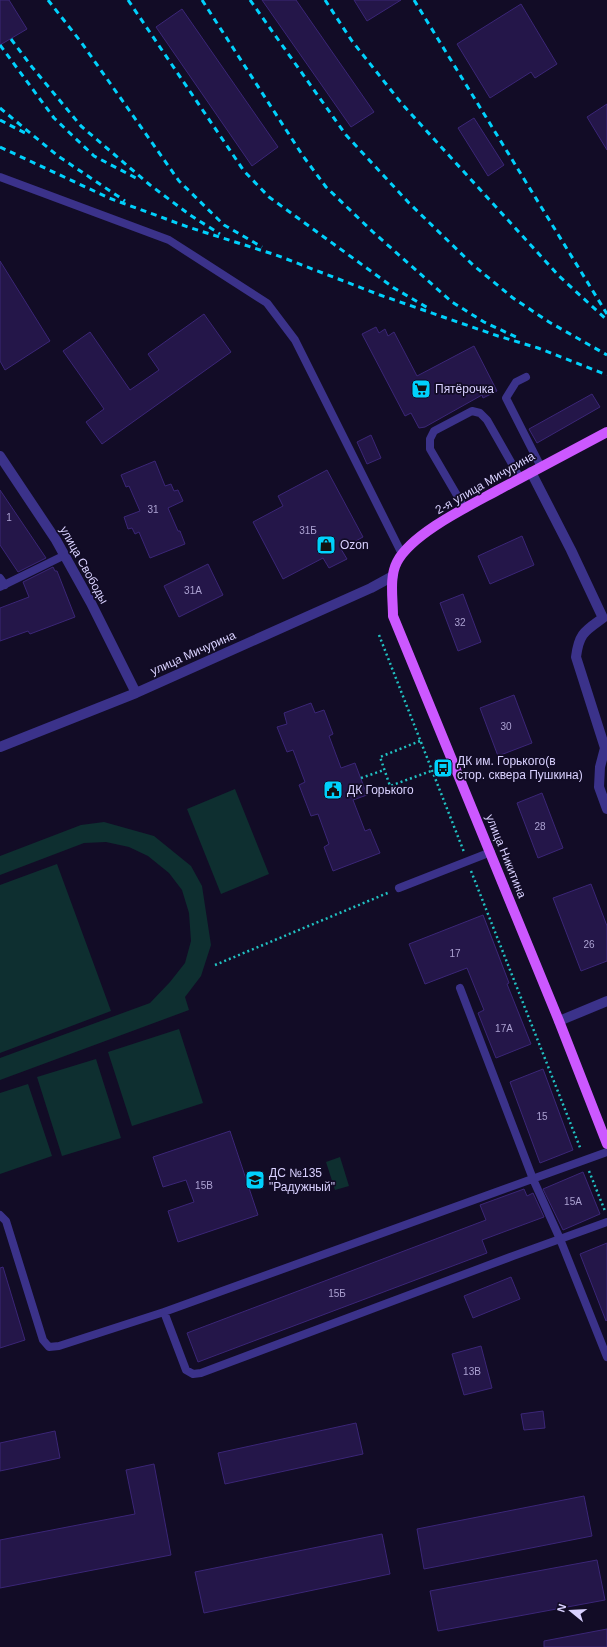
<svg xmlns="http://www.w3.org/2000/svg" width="607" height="1647" viewBox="0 0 607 1647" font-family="Arial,sans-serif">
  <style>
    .green { fill: #0e2f30 }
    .building { fill: #241649; stroke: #3b2677 }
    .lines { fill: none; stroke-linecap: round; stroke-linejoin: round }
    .path { stroke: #21c1c2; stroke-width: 2.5; stroke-dasharray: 2 3; stroke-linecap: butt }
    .lane { stroke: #3b328a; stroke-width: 8 }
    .street { stroke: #3b328a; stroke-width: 10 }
    .primary { stroke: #cc58ff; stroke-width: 10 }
    .rail { stroke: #00d1fc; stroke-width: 3; stroke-dasharray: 6 5; stroke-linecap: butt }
    .labels { text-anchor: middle; stroke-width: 3.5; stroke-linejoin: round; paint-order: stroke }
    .number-label { font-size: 10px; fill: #aca2d2 }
    .poi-label { font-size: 12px; fill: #d9d1ff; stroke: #120c26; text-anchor: start }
    .street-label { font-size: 12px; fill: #d9d1ff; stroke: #120c26 }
  </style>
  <rect width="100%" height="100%" fill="#120c26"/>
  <path class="green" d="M235 789 269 874 221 894 187 809Z
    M104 822 154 836 191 866 202 886 211 945 201 976 185 997 189 1010 0 1080V1058L150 1003 170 982 185 963 191 941 189 913 182 890 169 873 148 856 129 847 106 842 84 843 0 875V856L81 825Z
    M57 864 111 1011 0 1053V885Z
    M179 1029 203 1103 132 1126 108 1052Z
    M96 1059 121 1138 62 1156 37 1077Z
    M28 1084 52 1156 0 1174V1093Z
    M340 1157 349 1186 335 1190 326 1162Z"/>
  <path class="building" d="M0 0H9L27 29 0 45Z
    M262 0H296L374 112 351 127Z
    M354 0H401L367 21Z
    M521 4 557 64 535 78 531 72 490 98 457 44Z
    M182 9 278 147 252 166 156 27Z
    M607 104V150L587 117Z
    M474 118 504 165 488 176 458 128Z
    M0 261 50 341 5 370 0 361Z
    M204 314 231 352 102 444 86 422 104 409 63 351 90 332 130 390 159 370 148 354Z
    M376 327 379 333 385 329 388 336 394 332 417 376 474 346 497 391 483 398 482 395 425 427 419 428 411 413 405 416 362 334Z
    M592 394 600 407 537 443 529 429Z
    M371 435 381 458 367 464 357 442Z
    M155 461 165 486 171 484 174 491 178 490 183 501 168 508 178 531H180L185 544 150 558 139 532 135 534 132 528 128 529 124 517 140 511 129 486 126 487 121 475Z
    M327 470 363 537 341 549 347 559 329 568 323 558 283 579 253 522 283 506 278 496Z
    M0 490 46 558 18 572 0 545Z
    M522 536 534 565 490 584 478 556Z
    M208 564 223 595 179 617 164 586Z
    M53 567 55 571H57L75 617 30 634 28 631 0 641V608L29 597 23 582Z
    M463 594 481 642 458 651 440 603Z
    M514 695 532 743 498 756 480 708Z
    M311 703 315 713 324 710 333 734 329 736 341 768 355 763 367 795 353 800 365 831 370 829 380 853 333 871 324 847 329 844 318 814 311 816 299 785 305 782 293 750 287 752 277 727 287 724 284 713Z
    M542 793 563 848 538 858 517 803Z
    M591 884 607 926V961L581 971 553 898Z
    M483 915 509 983 507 984 531 1044 496 1058 478 1013 484 1010 467 968 425 984 409 944Z
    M543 1069 573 1150 540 1163 510 1082Z
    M230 1131 258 1215 178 1242 168 1211 194 1202 186 1180 163 1187 153 1157Z
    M583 1172 600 1214 563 1230 543 1189Z
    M524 1189 527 1196 533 1193 544 1217 482 1240 487 1253 198 1362 187 1333 486 1220 480 1205Z
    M607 1243V1320L606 1321 580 1254Z
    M3 1267 25 1340 0 1348V1268Z
    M511 1277 520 1299 473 1318 464 1296Z
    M481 1346 492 1388 464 1395 452 1354Z
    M543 1411 545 1428 524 1430 521 1414Z
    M356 1423 363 1454 225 1484 218 1453Z
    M55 1431 60 1458 0 1471V1443Z
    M154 1464 171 1555 0 1588V1540L135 1514 126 1470Z
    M584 1496 592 1536 424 1569 417 1529Z
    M382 1534 390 1574 204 1613 195 1572Z
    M597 1560 605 1600 438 1631 430 1591Z
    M607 1629V1647H544V1641Z"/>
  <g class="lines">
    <path class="path" d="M379 635 464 852
      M420 741 380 757 390 786 431 771
      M361 778 384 770
      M471 871 581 1150
      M215 965 390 892
      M589 1171 605 1211"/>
    <path class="lane" d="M0 177 169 240 267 303 295 340 402 554
      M526 377 516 382 506 398 541 467
      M465 509 430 449V439L434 431 472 411 480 413 487 420 520 478
      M0 578 5 585
      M0 587 65 555
      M399 888 491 852
      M460 988 533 1179 560 1239 607 1357
      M0 1215 6 1221 43 1340 49 1347 59 1346 164 1312 607 1152
      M164 1312 186 1370 193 1374 201 1373 513 1256 607 1222"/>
    <path class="street" d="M0 456 56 540 91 603 136 693
      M531 472 571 550 603 618C585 631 579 633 576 657L605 748 600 767 599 787 607 809
      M0 747 136 693 371 588 393 576
      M559 1021 607 1001"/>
    <path class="primary" d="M607 432C571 451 536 470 500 489 471 505 412 533 397 562 389 577 393 599 393 616L559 1021 607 1144"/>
    <path class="rail" d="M48 0 81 42 179 181 224 225 262 247
      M128 0 244 171 269 197 394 288 428 308
      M202 0 303 156 326 187 373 232 452 302 484 322 516 337
      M250 0 346 135 409 203 473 265 513 298 549 322 607 355
      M325 0 352 41 402 104 559 276 607 320
      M414 0 607 314
      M11 39 32 67 81 126 150 185 190 215 220 234
      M0 45 54 118 94 156 136 178
      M0 108 58 156 125 201
      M0 120 27 134
      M0 147 109 198 188 227 276 255 380 295 498 336 538 348 607 375"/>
  </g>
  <defs>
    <symbol id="supermarket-square" viewBox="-11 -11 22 22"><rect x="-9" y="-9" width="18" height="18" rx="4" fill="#00d1fc" stroke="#120c26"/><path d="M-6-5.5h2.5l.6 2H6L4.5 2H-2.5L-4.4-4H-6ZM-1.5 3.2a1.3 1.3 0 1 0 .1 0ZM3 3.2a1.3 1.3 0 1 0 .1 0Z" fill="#111"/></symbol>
    <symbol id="shop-square" viewBox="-11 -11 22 22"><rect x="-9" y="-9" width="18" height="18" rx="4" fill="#00d1fc" stroke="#120c26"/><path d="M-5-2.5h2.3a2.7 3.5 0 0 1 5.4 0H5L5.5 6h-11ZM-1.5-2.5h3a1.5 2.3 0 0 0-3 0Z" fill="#111"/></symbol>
    <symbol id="bus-square" viewBox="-11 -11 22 22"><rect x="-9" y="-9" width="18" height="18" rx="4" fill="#00d1fc" stroke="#120c26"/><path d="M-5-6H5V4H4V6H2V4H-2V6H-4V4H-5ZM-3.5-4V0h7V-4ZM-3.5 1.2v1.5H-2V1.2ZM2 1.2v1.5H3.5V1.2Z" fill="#111"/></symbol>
    <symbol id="civic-square" viewBox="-11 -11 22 22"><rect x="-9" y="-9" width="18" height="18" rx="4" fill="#00d1fc" stroke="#120c26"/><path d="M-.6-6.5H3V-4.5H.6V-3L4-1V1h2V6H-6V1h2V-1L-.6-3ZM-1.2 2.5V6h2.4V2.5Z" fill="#111"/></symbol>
    <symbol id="school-square" viewBox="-11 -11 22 22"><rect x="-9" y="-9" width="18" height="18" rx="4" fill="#00d1fc" stroke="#120c26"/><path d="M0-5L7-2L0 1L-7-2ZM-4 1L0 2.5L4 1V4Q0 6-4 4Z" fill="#111"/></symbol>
  </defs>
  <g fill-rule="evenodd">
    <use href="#supermarket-square" x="410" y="378" width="22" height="22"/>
    <use href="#shop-square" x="315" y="534" width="22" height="22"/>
    <use href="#bus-square" x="432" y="757" width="22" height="22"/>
    <use href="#civic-square" x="322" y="779" width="22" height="22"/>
    <use href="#school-square" x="244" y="1169" width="22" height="22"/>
  </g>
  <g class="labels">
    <g class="number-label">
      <text x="153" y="513">31</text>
      <text x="9" y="521">1</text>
      <text x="308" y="534">31Б</text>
      <text x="193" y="594">31А</text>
      <text x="460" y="626">32</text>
      <text x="506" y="730">30</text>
      <text x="540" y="830">28</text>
      <text x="589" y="948">26</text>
      <text x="455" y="957">17</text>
      <text x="504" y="1032">17А</text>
      <text x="542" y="1120">15</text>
      <text x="204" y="1189">15В</text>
      <text x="573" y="1205">15А</text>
      <text x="337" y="1297">15Б</text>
      <text x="472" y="1375">13В</text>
    </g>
    <g class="poi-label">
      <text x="435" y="393">Пятёрочка</text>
      <text x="340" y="549">Ozon</text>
      <text x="457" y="765">ДК им. Горького(в<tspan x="457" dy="14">стор. сквера Пушкина)</tspan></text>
      <text x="347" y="794">ДК Горького</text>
      <text x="269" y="1177">ДС №135<tspan x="269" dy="14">"Радужный"</tspan></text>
    </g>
    <g class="street-label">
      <text transform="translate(485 483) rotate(-30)" y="4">2-я улица Мичурина</text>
      <text transform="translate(84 565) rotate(61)" y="4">улица Свободы</text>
      <text transform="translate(193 653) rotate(-24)" y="4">улица Мичурина</text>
      <text transform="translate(506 856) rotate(68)" y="4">улица Никитина</text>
    </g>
  </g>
  <g transform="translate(571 1611) rotate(288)" stroke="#120c26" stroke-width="3" paint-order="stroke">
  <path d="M0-3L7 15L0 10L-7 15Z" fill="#d9d1ff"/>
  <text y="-6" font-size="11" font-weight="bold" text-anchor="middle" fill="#d9d1ff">N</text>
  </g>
</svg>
